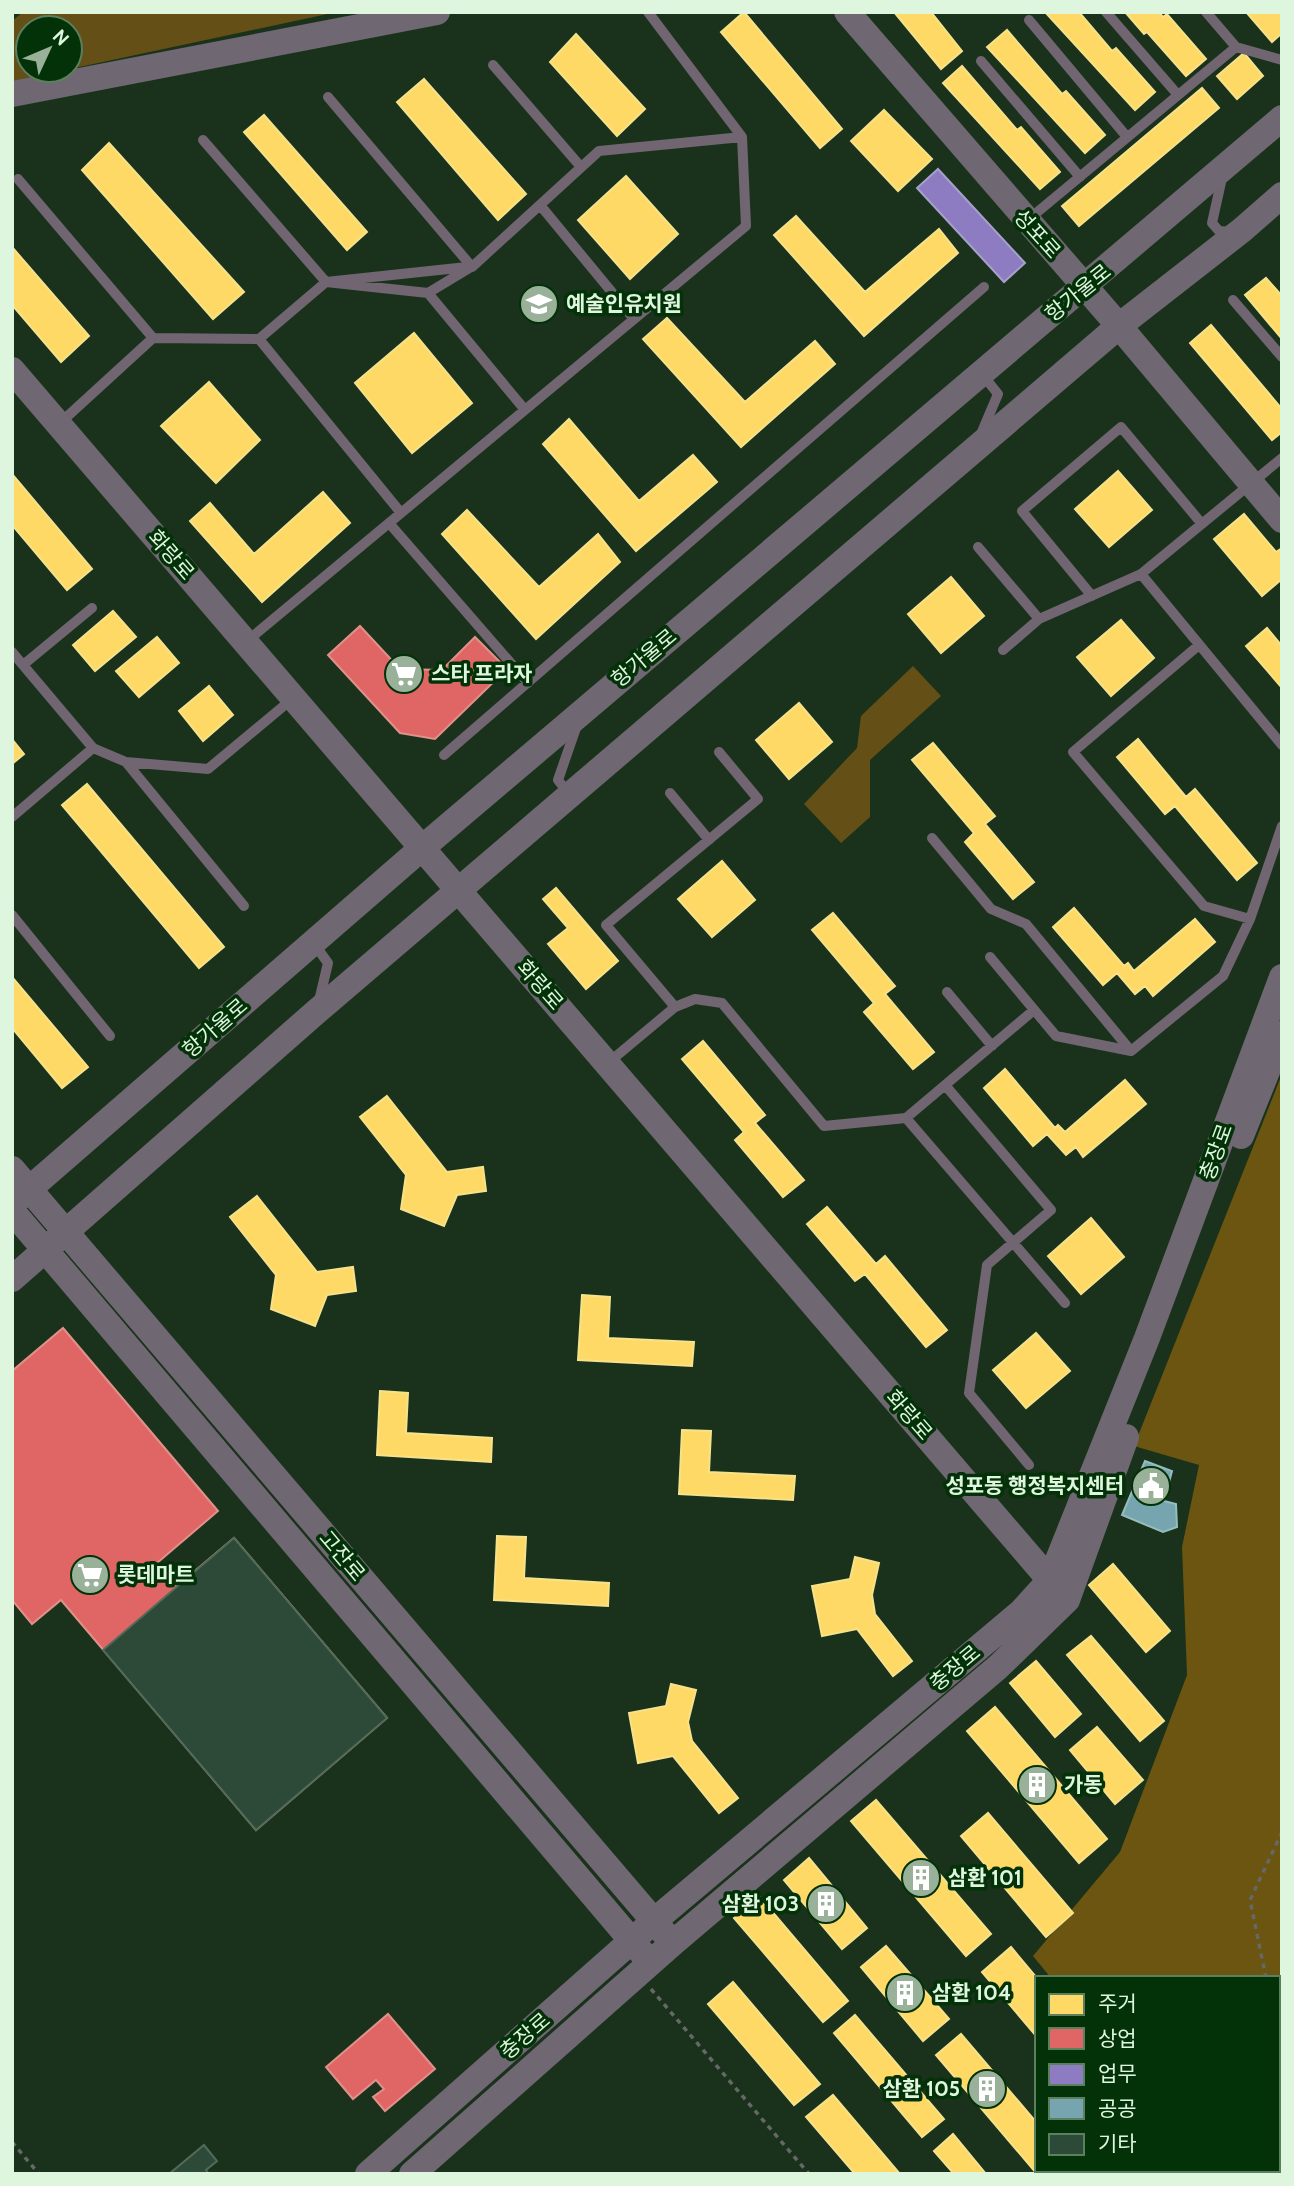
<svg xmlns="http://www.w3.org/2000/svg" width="1294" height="2186" viewBox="0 0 1294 2186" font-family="Cabin,'Noto Sans KR',sans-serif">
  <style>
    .green { fill: #645016 }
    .forest { fill: #6b5510 }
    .homes { fill: #ffd966; stroke: #f5e28a; stroke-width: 2 }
    .shops { fill: #e06666; stroke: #df918a; stroke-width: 2 }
    .offices { fill: #8e7cc3; stroke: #a6a1cb; stroke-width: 2 }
    .public { fill: #76a5af; stroke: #95bdbd; stroke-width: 2 }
    .building { fill: #2d4a39; stroke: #526a5a; stroke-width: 2 }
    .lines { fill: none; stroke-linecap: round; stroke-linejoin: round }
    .path { stroke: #656866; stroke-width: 3.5; stroke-dasharray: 5 5; stroke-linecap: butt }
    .lane { stroke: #706571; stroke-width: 10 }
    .secondary { stroke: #6f6771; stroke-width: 26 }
    .labels { text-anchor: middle; stroke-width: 7; stroke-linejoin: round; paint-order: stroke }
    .street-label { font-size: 21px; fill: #def6dd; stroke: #033108 }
    .poi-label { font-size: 21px; font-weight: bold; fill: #def6dd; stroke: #033108; text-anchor: start }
  </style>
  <rect width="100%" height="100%" fill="#1a321b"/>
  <path class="green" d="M23 12H337L70 69V28H28V70H66L12 81V21Z
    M913 666 941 696 870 760V817L841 843 804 804 857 748 861 716Z"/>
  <path class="forest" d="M1282 1074V2174H1107L1108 2170H1278V1978H1051L1033 1956 1120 1852 1187 1675 1182 1547 1199 1465 1134 1446Z"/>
  <path class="homes" d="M744 12 842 129 820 148 721 32Z
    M894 12H931L962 51 941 69Z
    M1045 12H1079L1112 51 1116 48 1155 92 1135 110Z
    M1125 12H1159L1163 17 1167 14 1206 59 1186 76 1147 32 1144 34Z
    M1246 12H1281L1282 33 1272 42Z
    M1007 30 1062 94 1066 91 1105 135 1085 153 987 47Z
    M576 34 645 109 617 136 550 62Z
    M1244 53 1263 76 1237 99 1217 76Z
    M962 66 1017 130 1021 127 1060 172 1040 189 943 83Z
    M424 79 526 194 498 220 397 102Z
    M1202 88 1219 108 1079 226 1062 206Z
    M884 110 932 159 898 191 851 141Z
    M264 115 367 232 347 250 244 132Z
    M109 143 244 292 213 319 82 170Z
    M626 176 678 234 630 279 578 220Z
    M796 216 865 292 939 229 958 253 864 336 774 235Z
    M12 247 89 336 61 362 12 305Z
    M1266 278 1282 296V339L1245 295Z
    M667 318 745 402 815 341 835 364 741 447 643 339Z
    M1211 325 1282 409V432L1272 440 1190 343Z
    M414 333 472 403 412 453 355 383Z
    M209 382 260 440 216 483 161 426Z
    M569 419 639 501 693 455 717 482 636 551 543 444Z
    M1118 471 1152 510 1109 547 1075 509Z
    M12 474 92 569 67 590 12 525Z
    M323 492 350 523 262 602 190 521 210 503 254 554Z
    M467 510 539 587 598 534 620 562 536 639 442 534Z
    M1244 514 1276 552 1282 548V579L1262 596 1214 539Z
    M951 577 984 616 941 653 908 614Z
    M113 611 136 637 95 671 73 645Z
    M1121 620 1154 658 1111 696 1077 657Z
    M1267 628 1282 646V688L1246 646Z
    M157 637 179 663 139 697 116 671Z
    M209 686 233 715 203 741 179 711Z
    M799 703 832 742 789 779 756 740Z
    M12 739 24 754 12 764Z
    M1138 739 1186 797 1195 789 1257 863 1237 880 1175 806 1165 814 1117 757Z
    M933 743 995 816 985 824 1034 882 1013 899 965 842 974 833 912 760Z
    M87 784 224 947 199 968 62 805Z
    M722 861 755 900 712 937 678 899Z
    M556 888 618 961 586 989 548 944 568 928 543 899Z
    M1074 908 1124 966 1128 963 1134 971 1195 919 1215 942 1153 996 1145 986 1135 994 1117 973 1103 985 1053 927Z
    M833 913 895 986 885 994 934 1052 913 1069 864 1012 874 1003 812 930Z
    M12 977 88 1067 62 1088 12 1028Z
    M703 1041 765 1115 755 1123 804 1180 783 1197 735 1140 744 1132 682 1059Z
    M1005 1069 1055 1128 1058 1125 1065 1132 1125 1080 1146 1104 1083 1157 1076 1147 1066 1155 1047 1134 1033 1146 984 1088Z
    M387 1096 447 1172 483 1167 486 1191 457 1195 444 1226 401 1209 406 1175 360 1117Z
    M257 1196 317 1272 353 1267 356 1291 327 1295 315 1326 271 1309 276 1275 230 1217Z
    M827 1207 876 1264 885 1256 947 1330 926 1347 865 1274 855 1281 807 1224Z
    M1091 1218 1124 1257 1081 1294 1048 1256Z
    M582 1295 610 1297 608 1338 694 1342 692 1366 578 1360Z
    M1036 1333 1070 1371 1026 1408 993 1370Z
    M380 1391 408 1393 406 1433 492 1438 491 1462 377 1455Z
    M682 1430 711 1431 709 1472 795 1476 793 1500 679 1494Z
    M497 1536 526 1537 524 1578 609 1583 608 1606 494 1600Z
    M855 1557 879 1563 872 1595 875 1614 912 1661 893 1676 857 1629 822 1636 812 1586 850 1579Z
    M1113 1564 1170 1631 1146 1652 1089 1585Z
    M1091 1636 1164 1721 1140 1741 1067 1655Z
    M1036 1661 1081 1714 1055 1737 1010 1683Z
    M671 1684 696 1690 688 1722 692 1741 738 1798 719 1813 673 1756 638 1763 629 1713 666 1706Z
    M995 1707 1107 1839 1079 1863 967 1731Z
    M1097 1727 1143 1780 1115 1804 1070 1750Z
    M876 1800 991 1934 966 1956 851 1821Z
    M988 1813 1073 1913 1046 1937 961 1836Z
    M809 1858 867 1928 842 1949 784 1880Z
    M759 1896 848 2001 823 2022 734 1918Z
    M886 1946 949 2019 923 2041 861 1967Z
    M1011 1947 1037 1978V2037L982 1972Z
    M733 1982 820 2084 794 2105 708 2004Z
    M855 2015 944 2119 922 2137 834 2033Z
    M961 2034 1037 2123V2170H1077L1080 2174H1037L936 2055Z
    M833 2095 900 2174H855L806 2117Z
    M953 2134 986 2174H954L934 2151Z"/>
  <path class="shops" d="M360 626 400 669 442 670 475 637 507 669 435 739 400 733 328 655Z
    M63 1328 218 1511 157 1563 177 1586 234 1538 387 1718 256 1830 61 1600 32 1624 12 1600V1371Z
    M388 2014 435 2069 385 2111 373 2097 384 2089 376 2080 353 2099 326 2067Z"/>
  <path class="offices" d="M938 169 1025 263 1004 282 917 188Z"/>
  <path class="public" d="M1145 1461 1172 1471 1164 1501 1176 1504 1177 1527 1163 1532 1122 1515Z"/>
  <path class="building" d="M234 1538 387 1718 256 1830 103 1650Z
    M204 2145 217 2161 206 2170 209 2174H169Z"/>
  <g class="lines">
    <path class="path" d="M1266 1978 1250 1900 1282 1832
      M651 1989 809 2174
      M12 2142 39 2174
      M1246 2174 1247 2170"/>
    <path class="lane" d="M1106 12 1178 95
      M1206 12 1236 47
      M1029 20 1127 137
      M981 61 1080 177
      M493 65 581 167
      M328 97 472 267 599 151 742 137
      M203 140 326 282 467 267
      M1222 178 1212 223 1219 231 1231 232
      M18 179 153 338 59 424
      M540 205 634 319
      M1029 219 1236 47 1282 60
      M428 293 525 410
      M1233 300 1282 357
      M153 338 259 339
      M981 434 998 394 982 374
      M401 513 259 339 326 282 428 293 471 267
      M389 523 528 683
      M978 547 1039 619
      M1141 574 1282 745
      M1092 596 1022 511 1121 427 1202 524
      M246 642 746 226 742 137 648 12
      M1199 645 1073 752 1204 906 1250 919
      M1003 650 1039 619 1141 574 1282 458
      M12 652 93 748 12 817
      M23 665 92 608
      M93 748 126 762 208 769 292 699
      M444 755 984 287
      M126 762 244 906
      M670 793 709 840
      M569 794 558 780 577 725
      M932 838 991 909 1026 924 1131 1051 1223 976 1250 919 1282 826
      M12 915 110 1036
      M315 945 328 963 319 1001
      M990 957 1056 1036 1131 1051
      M947 992 992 1046
      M675 1007 606 925 758 799 719 752
      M608 1063 675 1007 695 999 722 1003 824 1126 906 1118 1034 1010
      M945 1085 1051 1210 987 1265 969 1393 1029 1465
      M906 1118 1065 1303"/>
    <path class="secondary" d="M847 12 1119 326 1282 520
      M12 94 437 12
      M12 370 1067 1600
      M1241 1136 1282 1034
      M12 1169 665 1934
      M12 1204 422 848 1282 118
      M12 1211 643 1954
      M12 1279 316 1012 1119 326 1242 230 1282 195
      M368 2174 654 1921 1021 1612 1050 1580 1147 1338 1282 977
      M412 2174 673 1943 998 1667 1067 1600 1126 1437"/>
  </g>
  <defs>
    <symbol id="school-disc" viewBox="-11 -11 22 22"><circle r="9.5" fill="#99b199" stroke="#033108"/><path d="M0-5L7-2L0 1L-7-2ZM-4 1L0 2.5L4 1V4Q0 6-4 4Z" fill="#fff"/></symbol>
    <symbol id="supermarket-disc" viewBox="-11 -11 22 22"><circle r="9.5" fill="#99b199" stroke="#033108"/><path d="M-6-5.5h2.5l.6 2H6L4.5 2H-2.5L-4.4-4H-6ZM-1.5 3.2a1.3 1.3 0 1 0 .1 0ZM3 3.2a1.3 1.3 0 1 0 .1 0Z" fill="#fff"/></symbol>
    <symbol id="civic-disc" viewBox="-11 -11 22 22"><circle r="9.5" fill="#99b199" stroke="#033108"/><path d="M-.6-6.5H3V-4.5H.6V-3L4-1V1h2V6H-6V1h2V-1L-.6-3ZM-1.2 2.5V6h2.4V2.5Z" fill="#fff"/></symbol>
    <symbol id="building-disc" viewBox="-11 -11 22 22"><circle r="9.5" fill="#99b199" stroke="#033108"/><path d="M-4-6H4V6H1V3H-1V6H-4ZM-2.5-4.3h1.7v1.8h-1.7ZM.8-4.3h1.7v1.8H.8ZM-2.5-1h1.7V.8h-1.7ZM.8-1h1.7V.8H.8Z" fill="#fff"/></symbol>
  </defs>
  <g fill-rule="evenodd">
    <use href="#school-disc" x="517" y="282" width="44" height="44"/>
    <use href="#supermarket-disc" x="382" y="652" width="44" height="44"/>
    <use href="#civic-disc" x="1129" y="1464" width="44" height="44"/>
    <use href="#supermarket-disc" x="68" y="1553" width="44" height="44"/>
    <use href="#building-disc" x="1015" y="1763" width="44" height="44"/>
    <use href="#building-disc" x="899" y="1856" width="44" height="44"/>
    <use href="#building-disc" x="804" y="1882" width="44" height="44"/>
    <use href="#building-disc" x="883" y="1971" width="44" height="44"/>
    <use href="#building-disc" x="965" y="2067" width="44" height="44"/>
  </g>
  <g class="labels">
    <g class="street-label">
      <text transform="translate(1037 234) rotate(48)" y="7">성포로</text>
      <text transform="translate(1078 293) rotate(-39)" y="7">항가울로</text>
      <text transform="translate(171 555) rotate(49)" y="7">화랑로</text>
      <text transform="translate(644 658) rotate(-40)" y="7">항가울로</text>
      <text transform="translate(540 985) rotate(49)" y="7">화랑로</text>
      <text transform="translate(215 1028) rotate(-41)" y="7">항가울로</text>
      <text transform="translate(1216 1152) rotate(-70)" y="7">충장로</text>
      <text transform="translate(909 1415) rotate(49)" y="7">화랑로</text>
      <text transform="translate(342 1556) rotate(50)" y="7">고잔로</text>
      <text transform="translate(955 1668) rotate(-40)" y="7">충장로</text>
      <text transform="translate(525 2036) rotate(-41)" y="7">충장로</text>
    </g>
    <g class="poi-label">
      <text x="566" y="311">예술인유치원</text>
      <text x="431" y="681">스타 프라자</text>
      <text x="1124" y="1493" text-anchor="end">성포동 행정복지센터</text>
      <text x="117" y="1582">롯데마트</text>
      <text x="1064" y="1792">가동</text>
      <text x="948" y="1885">삼환 101</text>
      <text x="799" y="1911" text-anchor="end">삼환 103</text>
      <text x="932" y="2000">삼환 104</text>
      <text x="960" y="2096" text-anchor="end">삼환 105</text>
    </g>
  </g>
  <rect width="1294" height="2186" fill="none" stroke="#def6dd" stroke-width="28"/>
  <rect x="1035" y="1976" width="245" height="196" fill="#033108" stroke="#5b805d" stroke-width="2"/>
  <rect x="1049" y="1994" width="35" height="21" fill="#ffd966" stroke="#5b805d" stroke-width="2"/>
  <text x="1098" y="2011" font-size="21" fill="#def6dd">주거</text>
  <rect x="1049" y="2028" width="35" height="21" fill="#e06666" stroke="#5b805d" stroke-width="2"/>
  <text x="1098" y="2046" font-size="21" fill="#def6dd">상업</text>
  <rect x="1049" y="2064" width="35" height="21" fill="#8e7cc3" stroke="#5b805d" stroke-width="2"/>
  <text x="1098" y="2081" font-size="21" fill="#def6dd">업무</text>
  <rect x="1049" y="2098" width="35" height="21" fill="#76a5af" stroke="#5b805d" stroke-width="2"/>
  <text x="1098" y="2116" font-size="21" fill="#def6dd">공공</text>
  <rect x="1049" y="2134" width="35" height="21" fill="#2d4a39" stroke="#5b805d" stroke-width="2"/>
  <text x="1098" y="2151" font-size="21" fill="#def6dd">기타</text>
  <g transform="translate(49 49) rotate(46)"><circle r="33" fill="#033108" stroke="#5b805d" stroke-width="2"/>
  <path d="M0-5L12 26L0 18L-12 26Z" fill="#99b199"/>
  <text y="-10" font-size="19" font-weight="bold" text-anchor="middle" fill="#def6dd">N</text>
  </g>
</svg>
